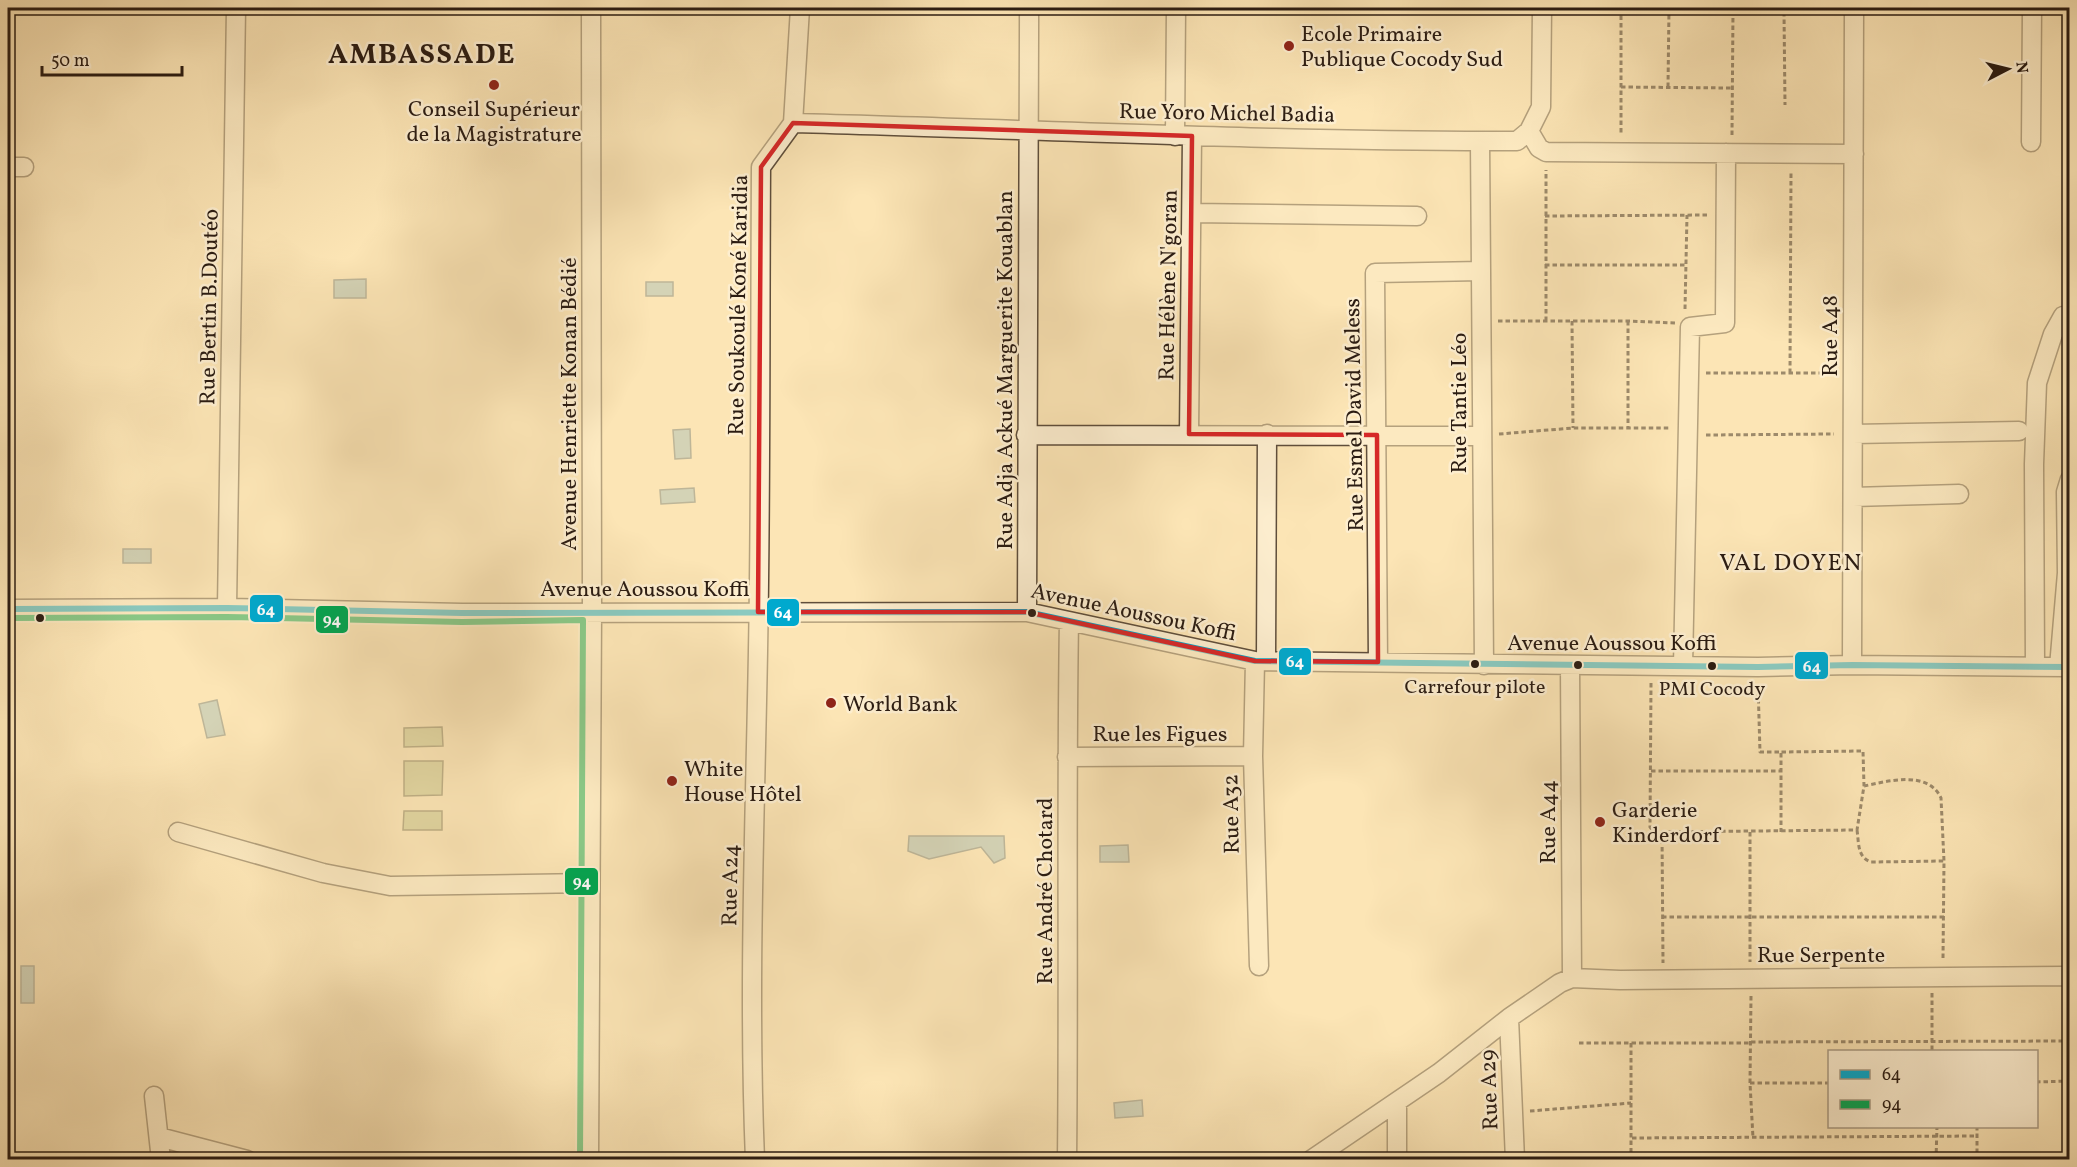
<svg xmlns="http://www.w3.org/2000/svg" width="2077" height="1167" viewBox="0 0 2077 1167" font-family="Vollkorn,serif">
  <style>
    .green { fill: #c4c38a; stroke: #78704e; stroke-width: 1.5 }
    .water { fill: #a4bcb9; stroke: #747c76; stroke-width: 1.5 }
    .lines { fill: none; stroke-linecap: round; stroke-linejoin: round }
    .minor-casing { stroke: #5f4e3b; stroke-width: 21 }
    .path { stroke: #2b1c12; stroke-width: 3; stroke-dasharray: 4.5 3; stroke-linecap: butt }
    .minor { stroke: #fdeecf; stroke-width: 18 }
    .bus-1-casing { stroke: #fdeecf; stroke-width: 10 }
    .bus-2-casing { stroke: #fdeecf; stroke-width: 10 }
    .bus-1 { stroke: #00a9ce; stroke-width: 6 }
    .bus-2 { stroke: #00a651; stroke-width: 6 }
    .marked { fill: none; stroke: #d62828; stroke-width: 4.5; stroke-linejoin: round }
    .poi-dot { fill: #8f2418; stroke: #fdeecf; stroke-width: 2 }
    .bus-dot { fill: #2b1c12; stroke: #fdeecf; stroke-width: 2 }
    .labels { text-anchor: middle; stroke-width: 5; stroke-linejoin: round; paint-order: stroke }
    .bus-label { font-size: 20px; fill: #2b1c12; stroke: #fdeecf }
    .poi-label { font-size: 22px; fill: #2b1c12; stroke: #fdeecf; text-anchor: start }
    .street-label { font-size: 22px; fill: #2b1c12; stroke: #fdeecf }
    .neighbourhood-label { font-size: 24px; letter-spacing: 1.5px; fill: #2b1c12; stroke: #fdeecf }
    .district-label { font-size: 28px; font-weight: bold; letter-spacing: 1.5px; fill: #2b1c12; stroke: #fdeecf }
    .line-badge { stroke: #fdeecf; stroke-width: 2 }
    .badge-label { font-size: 16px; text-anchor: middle; font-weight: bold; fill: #fff }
  </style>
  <rect width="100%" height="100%" fill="#fce5b5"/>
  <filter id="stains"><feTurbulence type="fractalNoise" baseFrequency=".00333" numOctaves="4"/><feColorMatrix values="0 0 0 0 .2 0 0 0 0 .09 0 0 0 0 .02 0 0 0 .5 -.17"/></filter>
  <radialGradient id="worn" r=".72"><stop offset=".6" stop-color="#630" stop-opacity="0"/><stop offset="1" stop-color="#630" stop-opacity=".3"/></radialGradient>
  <path class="green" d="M442 727 443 746 404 747V728Z
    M404 761H443L442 795 404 796Z
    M404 811H442V830H403Z"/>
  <path class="water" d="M366 279V298H334V280Z
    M646 282H673V296H646Z
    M690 429 691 458 675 459 673 430Z
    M694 488 695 502 661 504 660 490Z
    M123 549H151V563H123Z
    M217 700 225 735 207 738 199 704Z
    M909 836H1004L1005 858 994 863 981 847 929 859 908 851Z
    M1128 845 1129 862H1100V846Z
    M21 966H34V1003H21Z
    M1142 1100 1143 1116 1115 1118 1114 1103Z"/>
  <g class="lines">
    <defs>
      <path id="minor" d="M793 123C1034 129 1275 142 1517 141L1529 131 1541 107 1542 8
        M1529 131 1539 148 1546 152 1854 154
        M1175 136 1176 8
        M1480 141 1484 665
        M2031 142 2032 8
        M8 167H24
        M1192 213 1417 216
        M1189 434 1192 136
        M1853 434 2019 431
        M1026 435 1481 436
        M1853 497 1959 494
        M227 608 236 8
        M8 609 227 608 462 613 1027 612 1255 661 1758 667 1852 665 2070 667
        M1027 612C1026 410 1030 209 1029 8
        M1266 660 1267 434
        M1255 661 1253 756 1259 966
        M1378 662 1375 273 1481 271
        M1570 665 1572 978
        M1852 665 1854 8
        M1683 666 1690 327 1725 323 1726 153
        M2035 667 2034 464 2037 383 2053 334 2063 316
        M2059 667 2067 573 2066 492 2070 479
        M1067 757 1253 756
        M178 832 323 873 390 886 590 883
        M1509 1018 1515 1160
        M154 1096 161 1160
        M159 1137 247 1160
        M589 1160 592 611 591 8
        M755 1160C748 990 755 820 758 651 761 489 760 328 761 167L793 123 800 8
        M1067 1160C1069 980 1066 801 1069 621
        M1311 1160 1439 1073 1509 1018 1560 983 1572 978 1620 980 2065 976 2070 978
        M1397 1160V1102"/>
    </defs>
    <use href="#minor" class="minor-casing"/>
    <path class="path" d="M1621 8V135
      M1669 11 1838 12
      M1784 12 1785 105
      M1621 87 1732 88
      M1668 87 1669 8
      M1732 135 1733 11
      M1545 216 1709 215
      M1545 265H1687
      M1685 309 1687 215
      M1498 321H1628L1675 323
      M1546 321V170
      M1572 321 1573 428
      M1628 321V428
      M1706 373H1834
      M1790 373 1791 171
      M1499 434 1573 428H1669
      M1706 435 1834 434
      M1651 683 1650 827 1654 832 1857 830 1864 786 1863 751 1781 752
      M1758 684 1760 752H1781V832
      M1651 771H1781
      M1864 786C1888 781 1928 770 1941 798L1944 861 1943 958
      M1857 830C1859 843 1857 857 1871 862L1944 861
      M1662 832 1663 963
      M1750 832V962
      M1662 917H1944
      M1932 993V1052
      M1751 996 1750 1083 1753 1138
      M1751 1042 2070 1041
      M1579 1043H1750
      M2036 1082 2070 1081
      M1750 1083H1830
      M1530 1111 1631 1103
      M1977 1126V1160
      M1632 1138 1977 1136
      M1631 1160V1042
      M1936 1160 1937 1126"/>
    <use href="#minor" class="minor"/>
    <defs>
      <path id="bus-1" d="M8 609 227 608 462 613 1027 612 1255 661 1758 667 1852 665 2070 667"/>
      <path id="bus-2" d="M8 618 227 617 462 622 583 620 580 1160"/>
    </defs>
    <use href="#bus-1" class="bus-1-casing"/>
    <use href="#bus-2" class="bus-2-casing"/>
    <use href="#bus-1" class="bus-1"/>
    <use href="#bus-2" class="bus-2"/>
  </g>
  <path d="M0 0H2077V1167H0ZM793 123 1192 136 1189 434 1377 435 1378 662 1255 661 1027 612H758L761 167Z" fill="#fce5b5" fill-opacity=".55" fill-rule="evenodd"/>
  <path class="marked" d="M793 123 1192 136 1189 434 1377 435 1378 662 1255 661 1027 612H758L761 167Z"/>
  <g class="poi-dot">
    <circle cx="1289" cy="46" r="6"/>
    <circle cx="494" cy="85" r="6"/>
    <circle cx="831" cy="703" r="6"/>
    <circle cx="672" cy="781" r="6"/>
    <circle cx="1600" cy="822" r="6"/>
  </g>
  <g class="bus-dot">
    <circle cx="1032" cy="613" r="5"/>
    <circle cx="40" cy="618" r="5"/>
    <circle cx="1475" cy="664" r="5"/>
    <circle cx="1578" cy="665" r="5"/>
    <circle cx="1712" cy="666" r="5"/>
  </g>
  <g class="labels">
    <g class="bus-label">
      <text x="1475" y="693">Carrefour pilote</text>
      <text x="1712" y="695">PMI Cocody</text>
    </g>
    <g class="poi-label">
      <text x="1301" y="41">Ecole Primaire<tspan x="1301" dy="25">Publique Cocody Sud</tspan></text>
      <text x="494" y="116" text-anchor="middle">Conseil Supérieur<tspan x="494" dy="25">de la Magistrature</tspan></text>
      <text x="843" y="711">World Bank</text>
      <text x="684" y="776">White<tspan x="684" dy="25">House Hôtel</tspan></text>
      <text x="1612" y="817">Garderie<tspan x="1612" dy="25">Kinderdorf</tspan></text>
    </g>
    <g class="street-label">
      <text transform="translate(1227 112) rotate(1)" y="8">Rue Yoro Michel Badia</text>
      <text transform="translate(1167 285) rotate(-89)" y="8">Rue Hélène N'goran</text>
      <text transform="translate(737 305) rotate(-89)" y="8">Rue Soukoulé Koné Karidia</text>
      <text transform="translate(208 307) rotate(-89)" y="8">Rue Bertin B.Doutéo</text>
      <text transform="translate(1829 336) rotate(-90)" y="8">Rue A48</text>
      <text transform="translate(1004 370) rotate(-90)" y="8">Rue Adja Ackué Marguerite Kouablan</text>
      <text transform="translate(1458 403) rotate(-90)" y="8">Rue Tantie Léo</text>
      <text transform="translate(568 404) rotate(-90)" y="8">Avenue Henriette Konan Bédié</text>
      <text transform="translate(1353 415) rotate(-91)" y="8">Rue Esmel David Meless</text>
      <text x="645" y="596">Avenue Aoussou Koffi</text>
      <text transform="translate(1134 611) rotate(12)" y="8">Avenue Aoussou Koffi</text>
      <text x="1612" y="650">Avenue Aoussou Koffi</text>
      <text x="1160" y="741">Rue les Figues</text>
      <text transform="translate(1230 814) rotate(-91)" y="8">Rue A32</text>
      <text transform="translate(1547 822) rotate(-90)" y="8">Rue A44</text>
      <text transform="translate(729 885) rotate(-89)" y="8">Rue A24</text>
      <text transform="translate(1044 891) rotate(-90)" y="8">Rue André Chotard</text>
      <text x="1821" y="962">Rue Serpente</text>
      <text transform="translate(1488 1090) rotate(-92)" y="8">Rue A29</text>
    </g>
    <g class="neighbourhood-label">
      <text x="1791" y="570">VAL DOYEN</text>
    </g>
    <g class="district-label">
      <text x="422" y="63">AMBASSADE</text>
    </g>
  </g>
  <g class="line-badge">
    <rect x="249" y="594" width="35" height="29" rx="6" fill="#00a9ce"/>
    <rect x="766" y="598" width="34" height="29" rx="6" fill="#00a9ce"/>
    <rect x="315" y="605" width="34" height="29" rx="6" fill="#00a651"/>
    <rect x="1278" y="647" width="34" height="29" rx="6" fill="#00a9ce"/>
    <rect x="1794" y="651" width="35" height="29" rx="6" fill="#00a9ce"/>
    <rect x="564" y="867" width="35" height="29" rx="6" fill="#00a651"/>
  </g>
  <g class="badge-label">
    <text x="266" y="615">64</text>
    <text x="783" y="618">64</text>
    <text x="332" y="625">94</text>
    <text x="1295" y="667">64</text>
    <text x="1812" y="672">64</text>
    <text x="582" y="887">94</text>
  </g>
  <rect width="2077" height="1167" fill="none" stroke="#fce5b5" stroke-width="30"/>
  <rect x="9" y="9" width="2059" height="1149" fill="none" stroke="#2b1c12" stroke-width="3"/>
  <rect x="15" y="15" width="2047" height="1137" fill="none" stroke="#2b1c12" stroke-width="1.5"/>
  <rect x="1828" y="1050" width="210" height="78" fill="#fdeecf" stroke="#a99a83" stroke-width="1.5"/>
  <rect x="1840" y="1070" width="30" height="9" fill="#00a9ce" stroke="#a99a83" stroke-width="1.5"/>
  <text x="1882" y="1080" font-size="18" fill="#2b1c12">64</text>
  <rect x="1840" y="1100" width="30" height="9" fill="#00a651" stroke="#a99a83" stroke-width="1.5"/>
  <text x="1882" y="1110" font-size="18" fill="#2b1c12">94</text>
  <g transform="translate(2008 69) rotate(83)" stroke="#fdeecf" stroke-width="4.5" paint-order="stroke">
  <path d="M0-4.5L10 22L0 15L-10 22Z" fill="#2b1c12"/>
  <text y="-9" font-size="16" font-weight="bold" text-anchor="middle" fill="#2b1c12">N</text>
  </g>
  <path d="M42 66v9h140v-9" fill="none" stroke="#2b1c12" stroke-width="3"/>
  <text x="51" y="66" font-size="18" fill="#2b1c12" stroke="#fdeecf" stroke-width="4.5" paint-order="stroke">50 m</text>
  <rect width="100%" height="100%" filter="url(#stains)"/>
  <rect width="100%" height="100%" fill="url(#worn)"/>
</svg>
